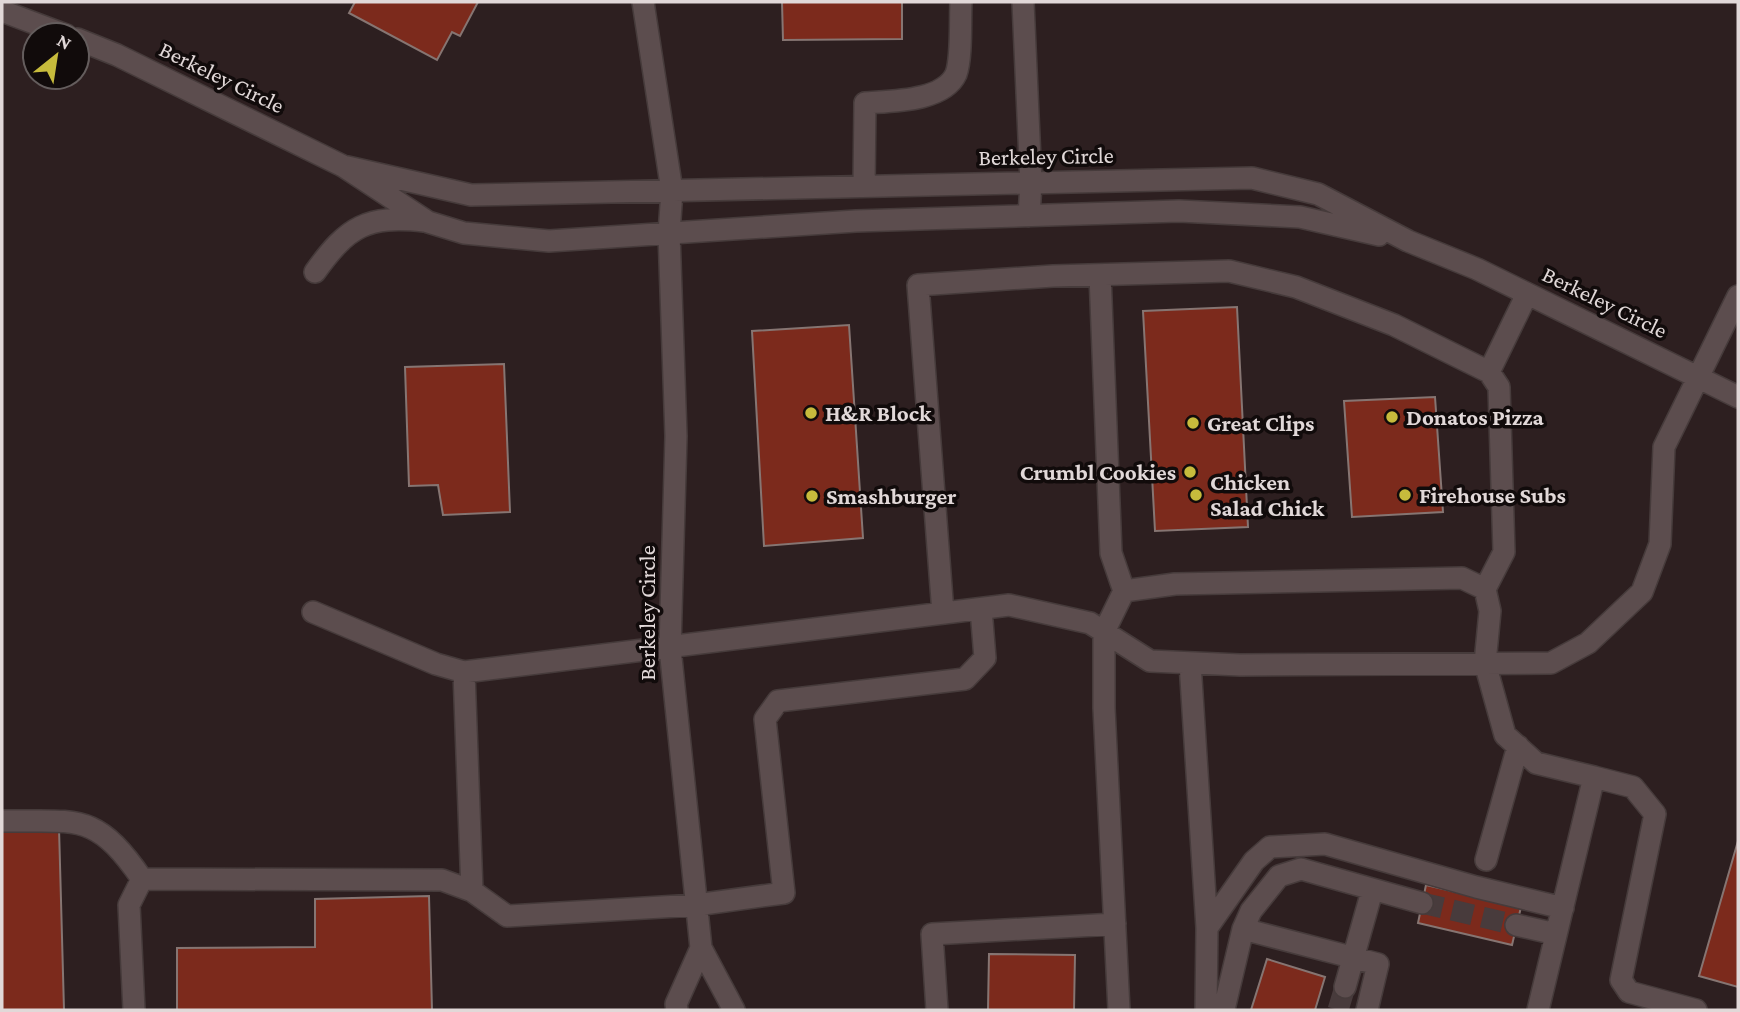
<svg xmlns="http://www.w3.org/2000/svg" width="1740" height="1012" viewBox="0 0 1740 1012" font-family="'Crimson Pro',serif">
  <style>
    .building { fill: #7c2a1c; stroke: #867572; stroke-width: 2 }
    .lines { fill: none; stroke-linecap: round; stroke-linejoin: round }
    .minor-tunnel { stroke: #483b3c; stroke-width: 21; stroke-dasharray: 21 10; stroke-linecap: butt }
    .minor-casing { stroke: #463b3b; stroke-width: 24 }
    .minor { stroke: #5c4d4e; stroke-width: 21 }
    .poi-dot { fill: #c7bb3c; stroke: #110b0b; stroke-width: 2.5 }
    .labels { text-anchor: middle; stroke-width: 7; stroke-linejoin: round; paint-order: stroke }
    .street-label { font-size: 23px; fill: #e1d8d8; stroke: #110b0b }
    .poi-label { font-size: 23px; font-weight: bold; fill: #e1d8d8; stroke: #110b0b; text-anchor: start }
  </style>
  <rect width="100%" height="100%" fill="#2d1f20"/>
  <path class="building" d="M355 2H478L460 36 452 32 437 60 349 13Z
    M782 2H902V39L783 40Z
    M1237 307 1248 527 1155 531 1143 311Z
    M849 325 863 538 764 546 752 331Z
    M504 364 510 512 443 515 438 485 409 486 405 367Z
    M1435 397 1443 512 1352 517 1344 401Z
    M59 828 64 1010H2V829Z
    M1738 841V987L1699 976Z
    M1426 885 1521 907 1512 945 1418 923Z
    M429 896 432 1010H177V948L315 947V899Z
    M989 954 1075 955 1074 1010H988Z
    M1267 959 1325 977 1315 1010H1251Z"/>
  <g class="lines">
    <path class="minor-tunnel" d="M1422 903 1516 925
      M1338 1010 1345 987"/>
    <defs>
      <path id="minor" d="M643 2 672 191 669 233 676 436 670 648 701 948 734 1010
        M1023 2 1031 183 1029 216
        M2 11 66 35
        M77 39 117 55 343 166 428 222 464 233 549 241 856 221 1179 211 1300 217 1379 235
        M343 166 471 195 1252 178 1318 194 1408 241 1477 269 1738 397
        M864 186 865 103C890 101 943 102 956 74 962 58 960 20 961 2
        M315 272C348 226 367 215 424 221
        M1100 275 1111 553 1124 591
        M1485 589 1504 552 1499 387 1489 372
        M313 612 436 664 464 672 1009 605 1090 623 1150 661 1240 665 1551 663 1588 643 1642 592 1660 544 1664 447 1738 296
        M943 613 918 285 1053 276 1229 271 1296 287 1394 325 1489 372 1527 294
        M1190 663 1207 928 1206 1010
        M464 672 472 891
        M1594 777 1633 787 1655 814 1621 980 1629 992 1696 1010
        M2 821C78 822 95 811 142 879
        M1486 860 1518 746
        M1516 925 1556 934
        M1207 928 1254 861 1270 847 1325 844 1476 887 1563 908
        M1243 929 1378 964 1367 1010
        M1345 987 1372 891
        M134 1010 129 905 142 879 442 880 472 891 507 916 696 905 784 893 765 719 778 701 965 679 985 658 981 609
        M677 1010 676 1004 701 948
        M937 1010 932 934 1115 924
        M1119 1010 1104 708V632L1124 591 1175 584 1462 578 1485 589 1490 611 1485 663 1505 735 1536 763 1594 777 1538 1010
        M1220 1010 1225 1005 1243 929 1251 911 1279 876 1301 869 1422 903"/>
    </defs>
    <use href="#minor" class="minor-casing"/>
    <use href="#minor" class="minor"/>
  </g>
  <g class="poi-dot">
    <circle cx="811" cy="413" r="7"/>
    <circle cx="1392" cy="417" r="7"/>
    <circle cx="1193" cy="423" r="7"/>
    <circle cx="1190" cy="472" r="7"/>
    <circle cx="1196" cy="495" r="7"/>
    <circle cx="1405" cy="495" r="7"/>
    <circle cx="812" cy="496" r="7"/>
  </g>
  <g class="labels">
    <g class="street-label">
      <text transform="translate(222 77) rotate(26)" y="8">Berkeley Circle</text>
      <text transform="translate(1046 156) rotate(-1)" y="8">Berkeley Circle</text>
      <text transform="translate(1605 302) rotate(26)" y="8">Berkeley Circle</text>
      <text transform="translate(647 613) rotate(-90)" y="8">Berkeley Circle</text>
    </g>
    <g class="poi-label">
      <text x="825" y="421">H&amp;R Block</text>
      <text x="1406" y="425">Donatos Pizza</text>
      <text x="1207" y="431">Great Clips</text>
      <text x="1176" y="480" text-anchor="end">Crumbl Cookies</text>
      <text x="1210" y="490">Chicken<tspan x="1210" dy="26">Salad Chick</tspan></text>
      <text x="1419" y="503">Firehouse Subs</text>
      <text x="826" y="504">Smashburger</text>
    </g>
  </g>
  <rect width="1740" height="1012" fill="none" stroke="#e1d8d8" stroke-width="7"/>
  <g transform="translate(56 56) rotate(30)"><circle r="33" fill="#110b0b" stroke="#645d5d" stroke-width="2"/>
  <path d="M0-5L12 26L0 18L-12 26Z" fill="#c7bb3c"/>
  <text y="-10" font-size="19" font-weight="bold" text-anchor="middle" fill="#e1d8d8">N</text>
  </g>
</svg>
